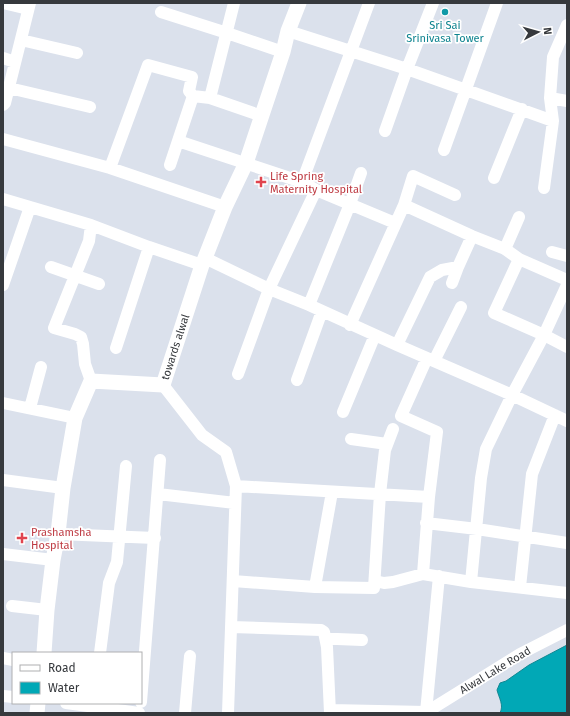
<svg xmlns="http://www.w3.org/2000/svg" width="570" height="716" viewBox="0 0 570 716" font-family="'Fira Sans',sans-serif">
  <style>
    .water { fill: #01a8b6; stroke: #118792 }
    .lines { fill: none; stroke-linecap: round; stroke-linejoin: round }
    .minor { stroke: #fff; stroke-width: 12 }
    .major { stroke: #fff; stroke-width: 15 }
    .culture-dot { fill: #0f9aa8; stroke: #fff; stroke-width: 1.5 }
    .health-dot { fill: #e0444e; stroke: #fff; stroke-width: 1.5 }
    .labels { text-anchor: middle; stroke-width: 3.5; stroke-linejoin: round; paint-order: stroke }
    .culture-label { font-size: 11px; fill: #0d838f; stroke: #fff }
    .health-label { font-size: 11px; fill: #be3a42; stroke: #fff; text-anchor: start }
    .street-label { font-size: 11px; fill: #36393d; stroke: #fff }
  </style>
  <rect width="100%" height="100%" fill="#dbe1ec"/>
  <path class="water" d="M567 645V713H500C504 705 499 698 497 690L500 683 506 681 529 665Z"/>
  <g class="lines">
    <path class="minor" d="M3 3 28 9
      M161 12 227 33 283 52
      M288 31 407 69 553 121
      M21 40 77 53
      M3 58 15 62
      M9 88 90 107
      M210 98 234 3
      M550 98 567 101
      M3 105 5 103 30 3
      M385 131 407 69 433 3
      M3 139 110 168 225 207
      M178 141 302 182 316 190 395 223
      M444 150 497 3
      M170 165 193 96
      M110 168 148 65 192 77 189 91 193 96 210 98 262 116
      M494 178 522 109
      M302 182 369 3
      M544 188 553 121 550 98 553 57 567 25
      M3 199 91 225 149 247 202 265
      M404 205 472 236 505 249 519 259 567 280
      M505 249 519 217
      M552 252 567 256
      M205 258 269 289 309 305 397 345 512 395 567 421
      M519 259 494 313 544 335 567 347
      M51 267 99 284
      M452 283 458 267 472 236
      M3 285 30 207
      M567 285 544 335 512 395 486 449 481 478 471 582 567 593
      M309 305 350 204 361 173
      M350 325 404 205 413 176 455 195
      M397 345 430 277 442 270 458 267
      M116 348 149 247
      M434 361 461 307
      M238 374 269 289 316 190
      M297 380 322 311
      M91 381 85 364 83 344 81 337 75 334 54 328 89 241 91 225
      M163 385 202 435 226 452 236 486 228 713
      M3 403 75 418
      M30 408 41 367
      M343 412 375 335
      M351 439 387 444
      M3 480 63 488
      M236 486 429 497
      M158 494 235 503
      M426 523 477 529 567 543
      M58 534 155 538
      M3 554 53 560
      M423 574 429 497 437 432 401 416 427 358
      M233 581 315 587 374 588 380 494 385 450 393 429
      M375 581 384 583 393 582 423 574 471 582
      M315 587 332 492
      M520 587 532 474 555 415
      M12 606 47 610
      M231 627 321 630 324 632 327 647 330 713
      M326 639H337L362 640
      M100 653 109 583 117 562 126 466
      M3 658 13 660
      M3 696 13 697
      M141 702 160 460
      M66 703 139 713
      M330 710 426 712
      M426 712 439 576
      M185 713 190 656
      M425 713 520 654 567 630"/>
    <path class="major" d="M44 653 47 610 53 560 58 534 63 488 75 418 91 381 163 385 202 265 205 258 225 207 246 163 283 52 288 31 299 3
      M37 713 38 703"/>
  </g>
  <circle class="culture-dot" cx="445" cy="12" r="4"/>
  <g class="health-dot">
    <path d="M259 176h4v4h4v4h-4v4h-4v-4h-4v-4h4z"/>
    <path d="M20 532h4v4h4v4h-4v4h-4v-4h-4v-4h4z"/>
  </g>
  <g class="labels">
    <g class="culture-label">
      <text x="445" y="29">Sri Sai<tspan x="445" dy="13">Srinivasa Tower</tspan></text>
    </g>
    <g class="health-label">
      <text x="270" y="180">Life Spring<tspan x="270" dy="13">Maternity Hospital</tspan></text>
      <text x="31" y="536">Prashamsha<tspan x="31" dy="13">Hospital</tspan></text>
    </g>
    <g class="street-label">
      <text transform="translate(175 347) rotate(-72)" y="4">towards alwal</text>
      <text transform="translate(495 670) rotate(-31)" y="4">Alwal Lake Road</text>
    </g>
  </g>
  <rect width="570" height="716" fill="none" stroke="#36393d" stroke-width="8"/>
  <rect x="12" y="652" width="130" height="52" fill="#ffffff" stroke="#afb0b1"/>
  <rect x="20" y="665" width="20" height="6" fill="#ffffff" stroke="#afb0b1"/>
  <text x="48" y="672" font-size="12" fill="#36393d">Road</text>
  <rect x="20" y="682" width="20" height="12" fill="#01a8b6" stroke="#afb0b1"/>
  <text x="48" y="692" font-size="12" fill="#36393d">Water</text>
  <g transform="translate(538 32) rotate(84)" stroke="#ffffff" stroke-width="3" paint-order="stroke">
  <path d="M0-3L7 15L0 10L-7 15Z" fill="#36393d"/>
  <text y="-6" font-size="11" font-weight="bold" text-anchor="middle" fill="#36393d">N</text>
  </g>
</svg>
